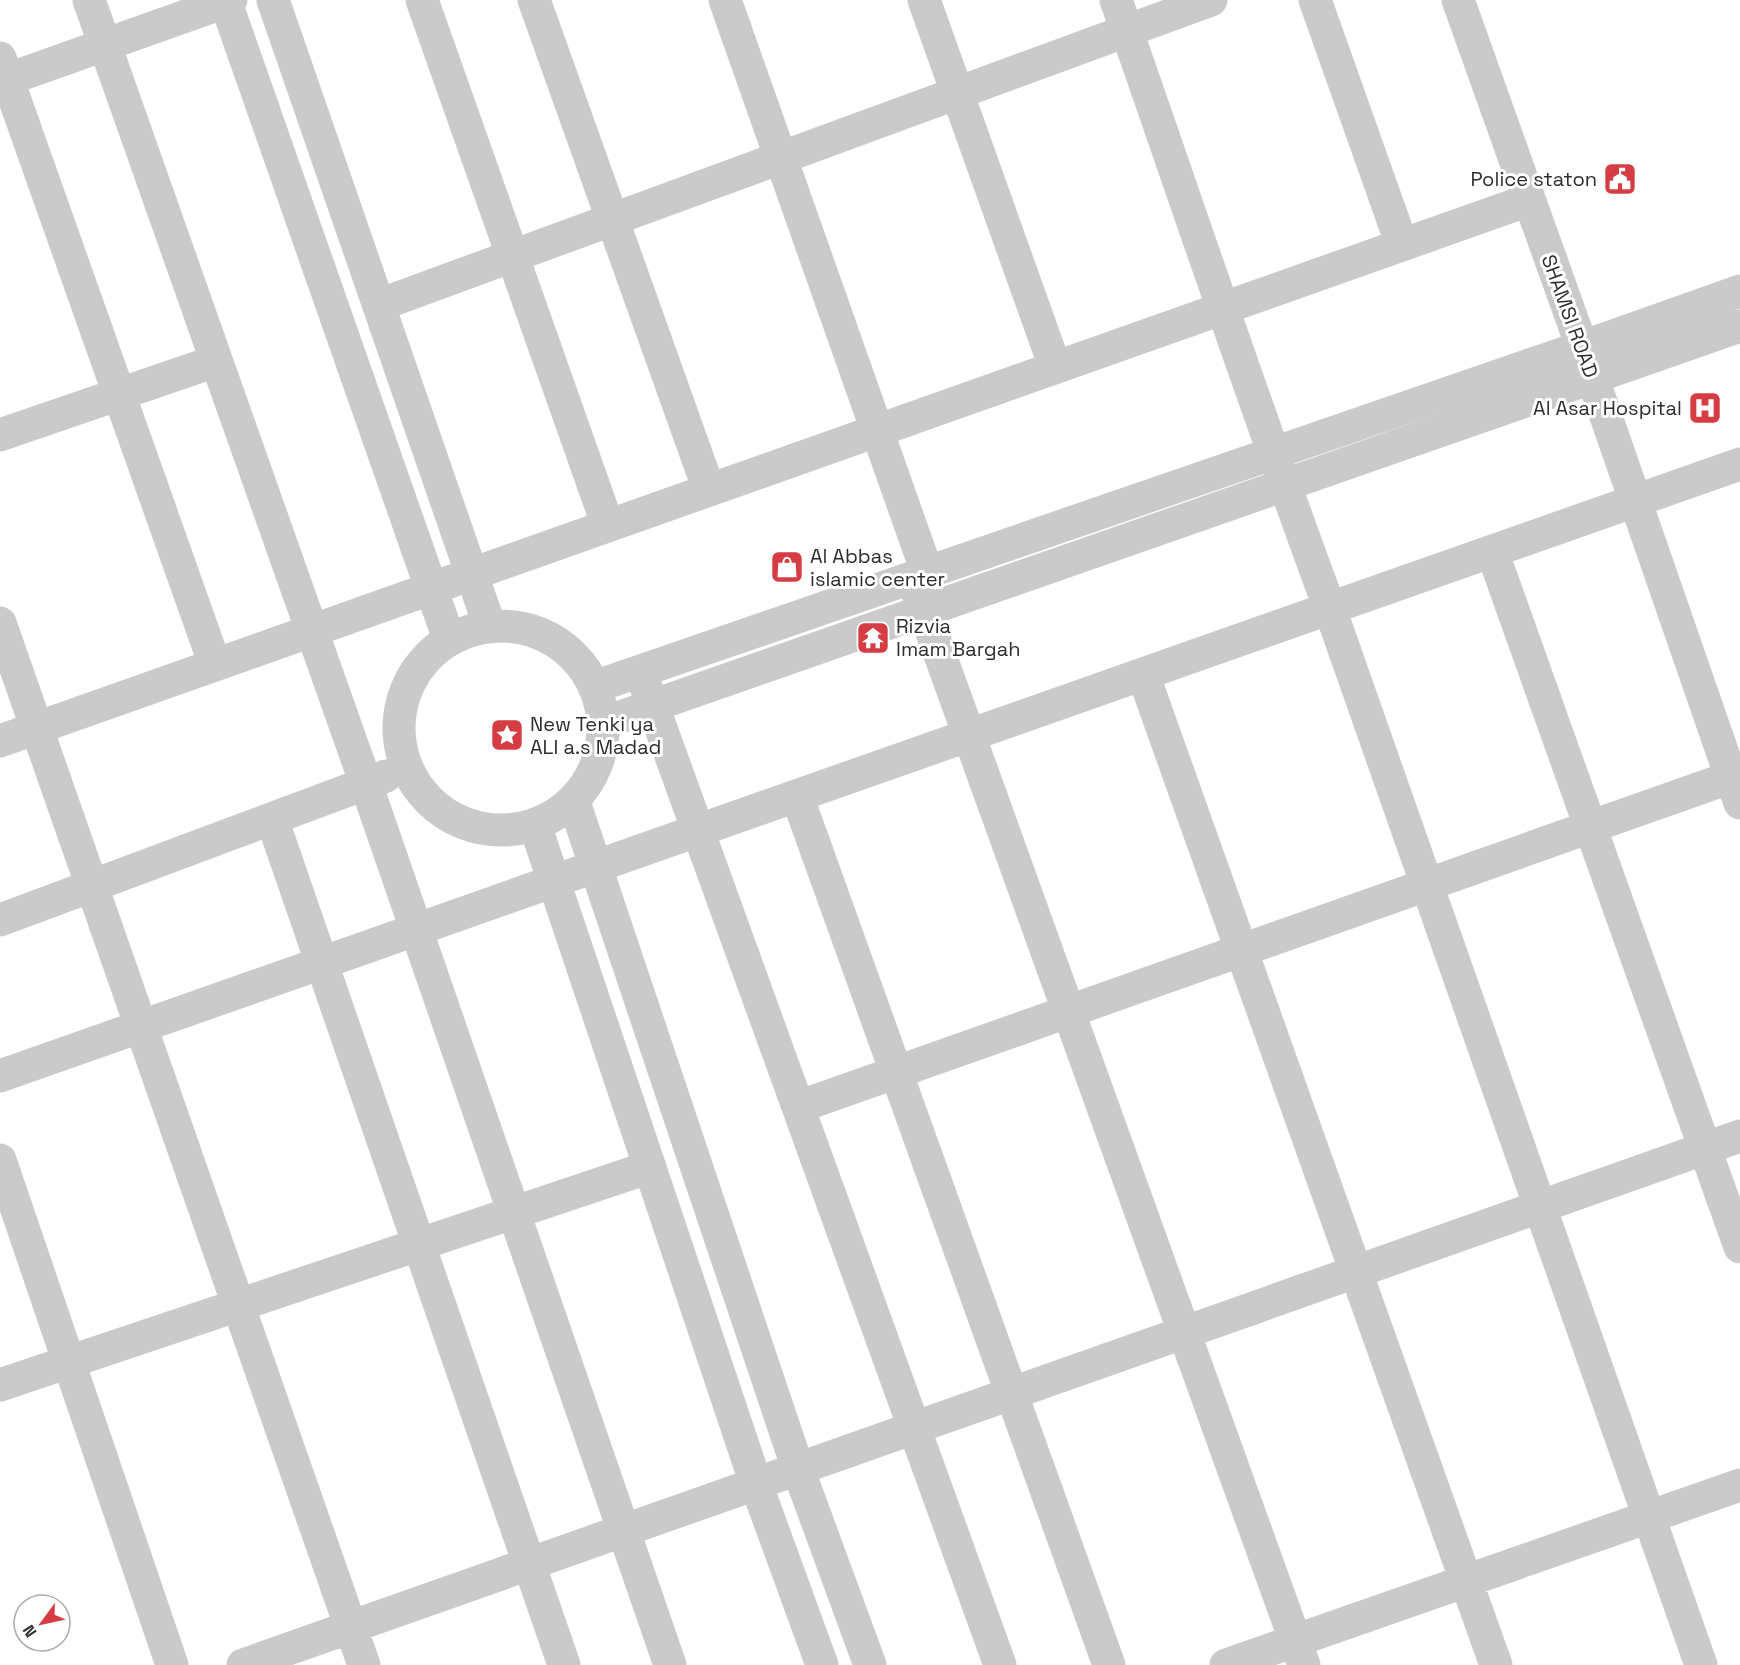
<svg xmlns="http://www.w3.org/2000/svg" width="1740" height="1665" viewBox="0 0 1740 1665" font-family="'Space Grotesk',sans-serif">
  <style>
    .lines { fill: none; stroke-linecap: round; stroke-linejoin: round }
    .minor { stroke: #cacaca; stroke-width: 33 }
    .labels { text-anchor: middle; stroke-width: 6; stroke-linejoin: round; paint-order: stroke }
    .poi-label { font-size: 20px; fill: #2d2d2d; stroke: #fff; text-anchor: start }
    .street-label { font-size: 20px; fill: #2d2d2d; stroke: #fff }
  </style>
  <rect width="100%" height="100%" fill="#fff"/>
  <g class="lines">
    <path class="minor" d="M89 0 366 784 670 1665
      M225 0 449 639
      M273 0 490 627
      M422 0 608 526
      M534 0 709 490
      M725 0 927 572
      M924 0 1055 367
      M1116 0C1187 203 1255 407 1330 609L1701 1665
      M1315 0 1402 245
      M1458 0 1582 347 1740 803
      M0 58 215 665
      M0 82 231 0
      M379 305 1211 0
      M0 435 216 361
      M1492 551 1740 1247
      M917 591 1304 1665
      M0 623 364 1665
      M399 728a102 102 0 1 1 204 0a102 102 0 1 1-204 0Z
      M1143 674 1496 1665
      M594 687 1582 347 1740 291
      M646 687 1000 1665
      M603 723 1740 326
      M0 741 1529 200
      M797 796 1109 1665
      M574 802 798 1469 870 1665
      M272 819 564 1665
      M535 825 756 1484 822 1665
      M0 920 386 776
      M0 1076 1740 464
      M798 1107 1740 774
      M0 1160 172 1665
      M0 1385 650 1167
      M243 1665 1740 1136
      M1226 1665 1740 1485"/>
  </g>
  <defs>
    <symbol id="civic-square" viewBox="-11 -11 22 22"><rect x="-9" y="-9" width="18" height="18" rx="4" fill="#d63c43" stroke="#fff"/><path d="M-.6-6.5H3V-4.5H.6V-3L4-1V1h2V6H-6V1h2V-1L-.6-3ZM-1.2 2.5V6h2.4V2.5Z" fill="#fff"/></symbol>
    <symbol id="hospital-square" viewBox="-11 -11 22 22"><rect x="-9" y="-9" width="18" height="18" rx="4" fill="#d63c43" stroke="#fff"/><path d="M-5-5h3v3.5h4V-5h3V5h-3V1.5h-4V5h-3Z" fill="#fff"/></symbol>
    <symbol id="shop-square" viewBox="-11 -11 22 22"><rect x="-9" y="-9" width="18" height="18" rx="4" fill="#d63c43" stroke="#fff"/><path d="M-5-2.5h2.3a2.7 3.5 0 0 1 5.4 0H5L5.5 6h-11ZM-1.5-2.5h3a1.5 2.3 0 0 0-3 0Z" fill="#fff"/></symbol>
    <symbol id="temple-square" viewBox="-11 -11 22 22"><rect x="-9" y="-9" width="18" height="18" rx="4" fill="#d63c43" stroke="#fff"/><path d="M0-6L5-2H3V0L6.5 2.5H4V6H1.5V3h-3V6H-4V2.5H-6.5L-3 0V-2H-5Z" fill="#fff"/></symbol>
    <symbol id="sight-square" viewBox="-11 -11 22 22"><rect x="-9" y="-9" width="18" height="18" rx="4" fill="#d63c43" stroke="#fff"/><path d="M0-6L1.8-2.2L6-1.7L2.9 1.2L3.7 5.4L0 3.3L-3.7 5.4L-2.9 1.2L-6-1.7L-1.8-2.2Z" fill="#fff"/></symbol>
  </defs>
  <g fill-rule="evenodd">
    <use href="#civic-square" x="1601" y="160" width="38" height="38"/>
    <use href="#hospital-square" x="1686" y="389" width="38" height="38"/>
    <use href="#shop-square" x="768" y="548" width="38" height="38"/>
    <use href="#temple-square" x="854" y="619" width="38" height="38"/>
    <use href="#sight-square" x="488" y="716" width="38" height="38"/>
  </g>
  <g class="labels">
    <g class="poi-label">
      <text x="1597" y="186" text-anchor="end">Police staton</text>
      <text x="1682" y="415" text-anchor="end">Al Asar Hospital</text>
      <text x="810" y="563">Al Abbas<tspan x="810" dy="23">islamic center</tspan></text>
      <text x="896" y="633">Rizvia<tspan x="896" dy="23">Imam Bargah</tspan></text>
      <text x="530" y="731">New Tenki ya<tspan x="530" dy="23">ALI a.s Madad</tspan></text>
    </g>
    <g class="street-label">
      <text transform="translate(1570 316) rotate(70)" y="7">SHAMSI ROAD</text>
    </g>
  </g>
  <g transform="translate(42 1623) rotate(237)"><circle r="28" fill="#ffffff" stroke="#ababab" stroke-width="1.5"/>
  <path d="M0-4.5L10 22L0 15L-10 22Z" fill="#d63c43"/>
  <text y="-9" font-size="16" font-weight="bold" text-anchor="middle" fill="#2d2d2d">N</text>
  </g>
</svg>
